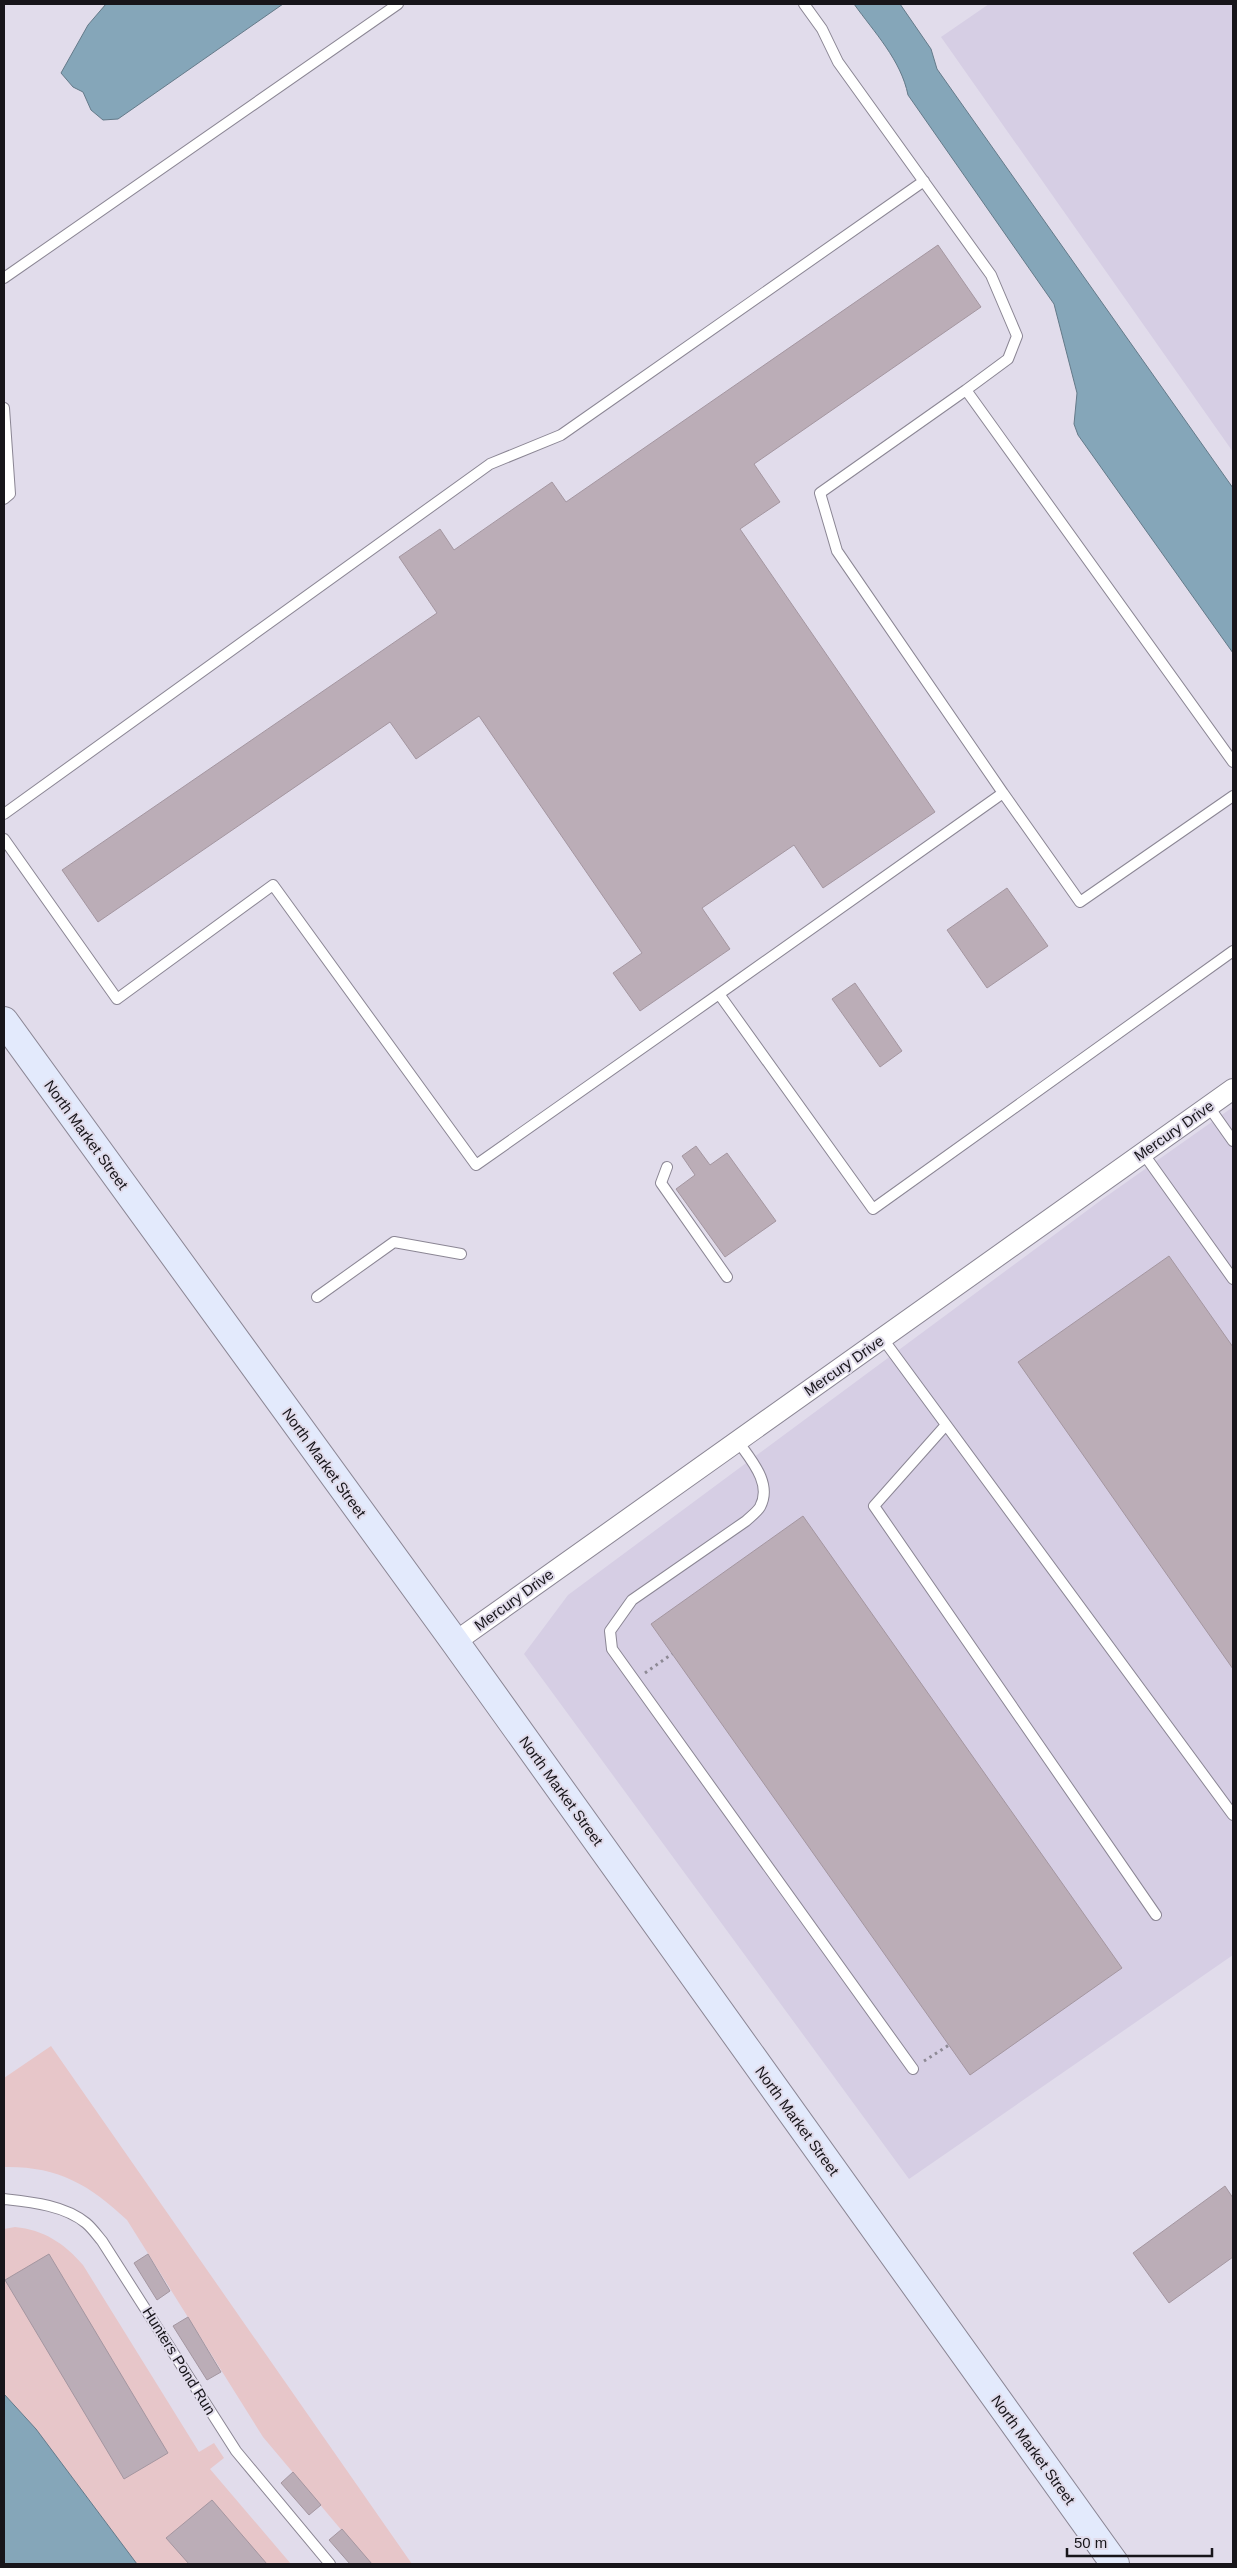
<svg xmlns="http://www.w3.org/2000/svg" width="1237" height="2568" viewBox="0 0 1237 2568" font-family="Arial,sans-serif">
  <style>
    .built { fill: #d6cee4 }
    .green { fill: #e7c6c9 }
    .water { fill: #85a6b9; stroke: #647a89 }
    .building { fill: #bbadb7; stroke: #a496a0 }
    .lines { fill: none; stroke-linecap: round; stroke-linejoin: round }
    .lane-casing { stroke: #8b8694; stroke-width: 12 }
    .street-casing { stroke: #8b8694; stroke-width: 22 }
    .secondary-casing { stroke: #8b8694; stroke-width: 30 }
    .path { stroke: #8e8a95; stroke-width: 3; stroke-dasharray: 2.5 4; stroke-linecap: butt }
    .lane { stroke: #fff; stroke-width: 10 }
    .street { stroke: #fff; stroke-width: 20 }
    .secondary { stroke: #e3eafc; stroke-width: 28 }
    .labels { text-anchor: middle; stroke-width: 4; stroke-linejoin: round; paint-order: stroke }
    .street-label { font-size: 15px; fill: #17151a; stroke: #e1dceb }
  </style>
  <rect width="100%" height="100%" fill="#e1dceb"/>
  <path class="built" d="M989 4H1233V452L941 37Z
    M1233 1107V1955L909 2179 524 1654 568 1595 1104 1198Z"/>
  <path class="green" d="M51 2046 412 2564H370L263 2437 127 2220C89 2184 57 2166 4 2167V2078Z
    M15 2227C44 2230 64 2243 83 2265L199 2452 214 2443 224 2458 210 2469 291 2564H137L36 2429 4 2394V2229Z"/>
  <path class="water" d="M106 4H283L118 119 103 120 91 110 83 92 73 87 61 73 88 25Z
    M854 4H900L931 49 937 69 1233 488V653L1078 435 1074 424 1077 393 1054 304 908 95C901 60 874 32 854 4Z
    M4 2394 36 2429 137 2564H4Z"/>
  <path class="building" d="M938 245 981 307 754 464 780 502 740 529 935 812 823 888 794 845 702 908 730 949 640 1011 613 973 642 953 479 716 416 759 390 722 98 922 62 870 437 613 399 557 440 529 454 550 552 482 566 502Z
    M1007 888 1048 946 987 988 947 930Z
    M855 983 902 1051 880 1067 832 999Z
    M696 1146 710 1165 727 1153 776 1221 725 1257 676 1189 695 1175 682 1156Z
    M1169 1256 1233 1347V1669L1018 1362Z
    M803 1516 1122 1968 970 2075 651 1624Z
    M1225 2186 1233 2198V2257L1169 2303 1133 2253Z
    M49 2254 168 2453 124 2479 5 2280Z
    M148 2254 170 2291 157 2300 134 2263Z
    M188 2317 221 2372 207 2380 173 2326Z
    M293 2472 321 2505 309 2515 281 2483Z
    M212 2500 267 2564H189L166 2538Z
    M342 2529 372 2564H350L329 2540Z"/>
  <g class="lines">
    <defs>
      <path id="lane" d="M804 4 822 29 838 62 991 275 1017 336 1008 359 966 390 1233 762
        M4 278 398 4
        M4 408 10 494 4 499
        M1003 793 1080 902 1233 796
        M4 814 490 464 561 435 924 181
        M4 839 117 999 273 885 476 1165 719 994 873 1209 1233 951
        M719 994 1003 793 837 551 820 493 966 390
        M1209 1107 1233 1141
        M1143 1153 1233 1279
        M667 1167 661 1183 727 1277
        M317 1297 394 1242 461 1254
        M883 1339 1233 1815
        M945 1426 874 1506 1156 1915
        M737 1440C750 1459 773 1483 760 1507 757 1512 750 1517 746 1521L632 1600 610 1631 612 1649 913 2069
        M4 2199C31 2202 64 2205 86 2223 92 2228 97 2235 102 2241L236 2451 330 2564"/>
      <path id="street" d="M455 1642 1233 1089"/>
      <path id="secondary" d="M4 1021 455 1642 1115 2564"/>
    </defs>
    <use href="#lane" class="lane-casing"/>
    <use href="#street" class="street-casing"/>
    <use href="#secondary" class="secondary-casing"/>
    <path class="path" d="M645 1673 672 1654
      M924 2061 949 2045"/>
    <use href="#lane" class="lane"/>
    <use href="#street" class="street"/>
    <use href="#secondary" class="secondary"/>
  </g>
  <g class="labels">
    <g class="street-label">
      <text transform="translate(1174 1131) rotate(-35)" y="5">Mercury Drive</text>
      <text transform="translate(86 1135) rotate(54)" y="5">North Market Street</text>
      <text transform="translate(844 1366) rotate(-35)" y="5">Mercury Drive</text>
      <text transform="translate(324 1463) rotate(54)" y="5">North Market Street</text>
      <text transform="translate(514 1600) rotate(-36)" y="5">Mercury Drive</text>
      <text transform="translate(561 1791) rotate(54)" y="5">North Market Street</text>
      <text transform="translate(797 2121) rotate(54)" y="5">North Market Street</text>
      <text transform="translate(179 2361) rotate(58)" y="5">Hunters Pond Run</text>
      <text transform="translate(1033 2450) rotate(54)" y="5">North Market Street</text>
    </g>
  </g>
  <rect width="1237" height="2568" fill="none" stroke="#17151a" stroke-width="10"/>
  <path d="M1067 2548v8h145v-8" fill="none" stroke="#17151a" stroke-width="2.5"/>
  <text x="1074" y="2548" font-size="15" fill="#17151a" stroke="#e1dceb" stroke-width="4" paint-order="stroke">50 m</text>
</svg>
